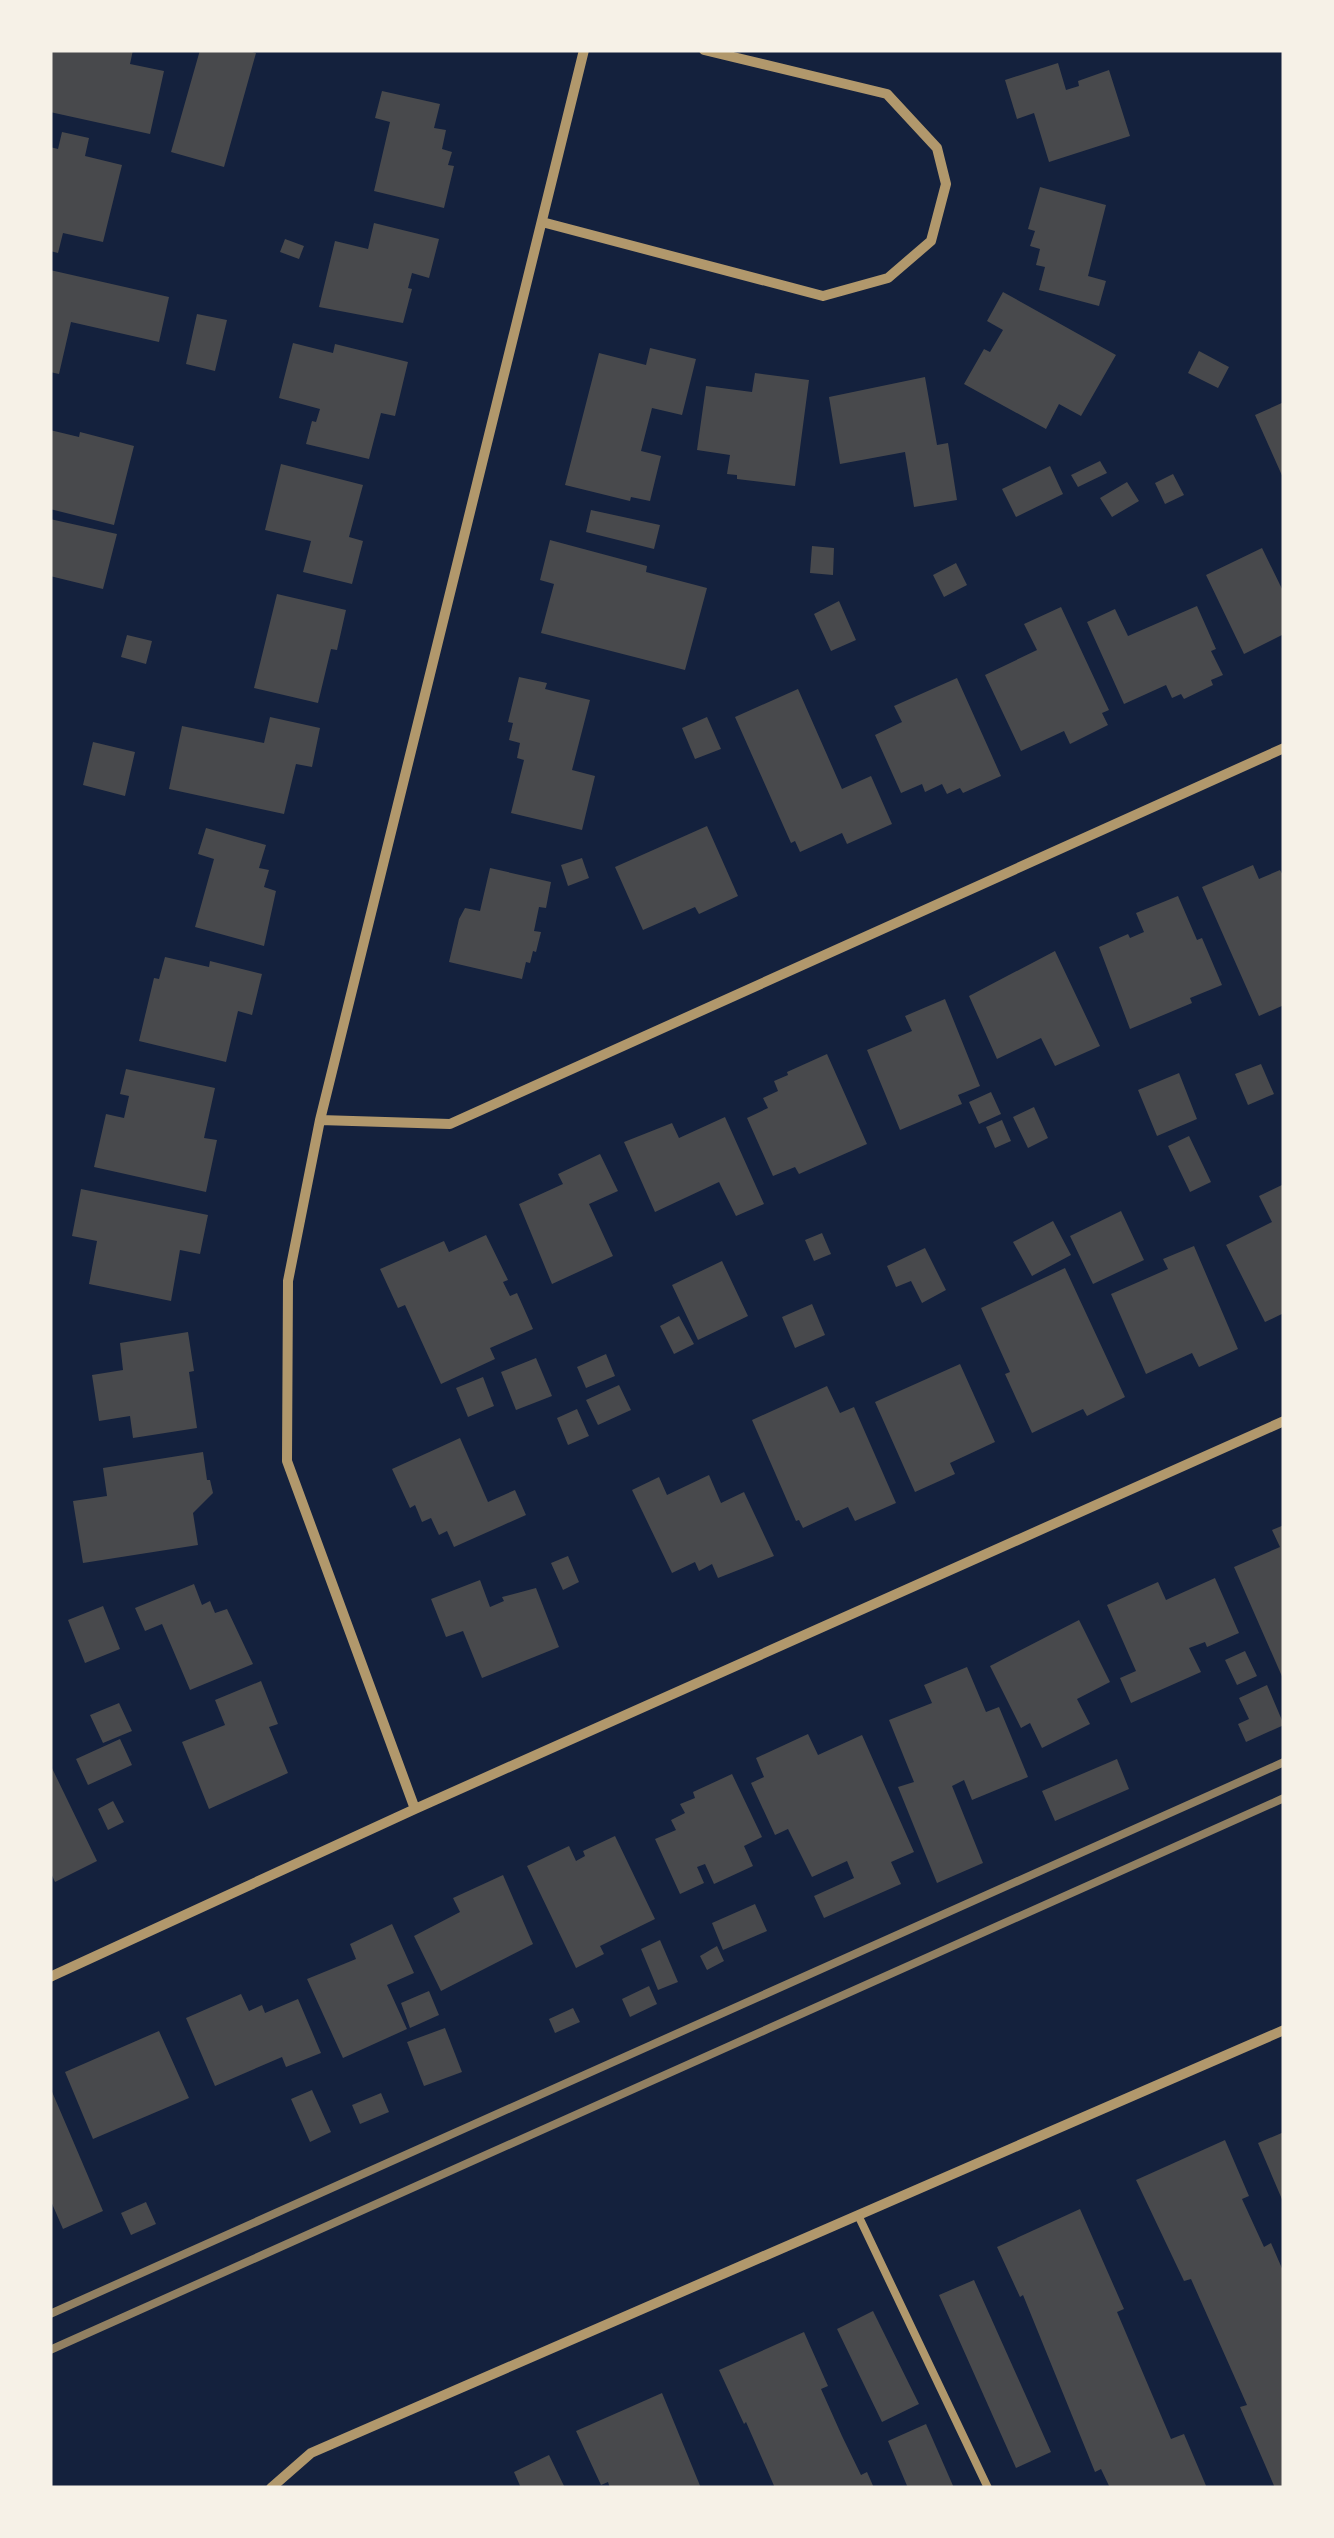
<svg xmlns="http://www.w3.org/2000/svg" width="1334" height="2538" viewBox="0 0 1334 2538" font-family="Karla,sans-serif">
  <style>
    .building { fill: #48494c }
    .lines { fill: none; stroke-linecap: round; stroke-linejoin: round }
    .service { stroke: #b1986c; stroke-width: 8 }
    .minor { stroke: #b1986c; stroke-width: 10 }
    .rail { stroke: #918062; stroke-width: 8 }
  </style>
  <rect width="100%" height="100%" fill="#14213d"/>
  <path class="building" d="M50 50H133L130 64 164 71 150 134 50 112Z
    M200 50H245L256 53 224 167 171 152Z
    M1058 63 1066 90 1079 86 1078 81 1109 70 1130 136 1049 162 1034 113 1017 119 1005 80Z
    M382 91 440 104 434 128 446 130 442 149 452 152 448 165 454 166 444 208 374 191 390 122 375 118Z
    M62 132 89 138 85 156 122 165 103 242 63 233 58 253 50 251V147L58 149Z
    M1040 187 1106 205 1088 276 1106 281 1099 306 1039 290 1045 267 1036 265 1040 249 1030 246 1035 231 1028 229Z
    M374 223 439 239 429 278 412 273 408 288 412 289 403 323 319 307 335 241 368 249Z
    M285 239 304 246 299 259 280 252Z
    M50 270 169 297 159 342 71 322 59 374 50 372Z
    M1003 292 1116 355 1081 416 1059 404 1046 429 964 384 984 349 990 352 1003 330 987 321Z
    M197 314 227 320 215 371 186 364Z
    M293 343 333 353 335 344 408 362 395 416 381 413 369 459 306 444 312 421 316 422 320 409 279 398Z
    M650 348 696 359 682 415 652 408 641 451 661 456 650 501 631 497 630 501 565 485 599 353 646 365Z
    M1199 351 1229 367 1218 388 1188 373Z
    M755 373 809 380 795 486 737 479V475L727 474 730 455 697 450 706 386 752 392Z
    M925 377 937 445 948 443 957 500 914 507 905 452 840 464 829 397Z
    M1284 402V480L1255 415Z
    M50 430 79 437 80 432 134 446 114 525 50 509Z
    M1100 461 1107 473 1078 487 1071 475Z
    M281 464 363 485 349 537 363 541 352 584 303 572 311 541 265 530Z
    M1050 466 1063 494 1016 517 1002 489Z
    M1173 474 1184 495 1165 504 1155 483Z
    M1127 482 1139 501 1112 517 1100 498Z
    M591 510 660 525 654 549 586 532Z
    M50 519 117 534 103 589 50 576Z
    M550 540 647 566 646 572 707 588 685 670 541 633 554 584 540 580Z
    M812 546 834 548 833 575 810 573Z
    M1262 548 1284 593V634L1244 654 1206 575Z
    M956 563 967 585 944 597 933 575Z
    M277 594 346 610 337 650 331 649 318 703 254 688Z
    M839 601 856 640 831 651 814 614Z
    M1197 606 1216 649 1211 651 1223 675 1211 680 1213 685 1184 699 1181 694 1172 698 1166 685 1124 704 1087 622 1115 609 1128 636Z
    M1061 607 1109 710 1102 713 1108 725 1070 744 1064 731 1021 751 985 675 1037 650 1024 624Z
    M127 635 152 641 146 664 121 657Z
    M519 677 547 683 545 689 590 700 572 770 595 776 582 830 511 813 524 760 517 758 520 743 509 740 513 723 508 722Z
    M957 678 1001 776 963 793 960 788 947 794 942 784 925 792 922 784 901 793 875 735 902 722 894 706Z
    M798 689 842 789 871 776 892 824 847 844 842 833 800 852 795 841 791 843 735 717Z
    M270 717 320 728 312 767 296 764 284 814 169 789 182 726 264 743Z
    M707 717 721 749 695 759 682 728Z
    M93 742 135 752 125 796 83 785Z
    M707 826 738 896 699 914 695 907 643 930 615 867Z
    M206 828 266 845 259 868 269 870 264 887 276 891 264 946 195 927 214 859 198 854Z
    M582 858 589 878 568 886 561 865Z
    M1253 865 1259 879 1280 870 1284 877V1005L1259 1016 1202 887Z
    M490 868 551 882 546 908 539 907 534 931 541 932 536 952 533 951 530 963 526 962 522 979 449 962 459 919 465 908 480 911Z
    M1178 896 1197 940 1202 938 1222 985 1190 998 1192 1003 1130 1029 1099 947 1128 934 1130 938 1144 932 1136 913Z
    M1055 951 1100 1046 1055 1066 1041 1038 997 1059 969 996Z
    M165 957 209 967 210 961 262 974 252 1015 238 1011 226 1062 139 1041 154 978 159 979Z
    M945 999 980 1086 958 1095 962 1104 900 1130 867 1050 912 1031 905 1016Z
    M827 1054 867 1144 799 1174 795 1167 773 1176 747 1118 768 1108 763 1098 778 1091 774 1081 788 1075 787 1072Z
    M1261 1064 1274 1094 1248 1105 1235 1074Z
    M126 1069 215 1088 204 1138 217 1140 206 1192 94 1167 106 1114 124 1118 129 1096 120 1094Z
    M1179 1073 1197 1119 1157 1136 1138 1090Z
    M991 1092 1001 1114 979 1124 969 1102Z
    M1034 1107 1048 1138 1028 1148 1013 1117Z
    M725 1117 764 1204 736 1216 719 1182 655 1212 624 1142 672 1123 679 1138Z
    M1002 1120 1011 1141 995 1148 986 1127Z
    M1189 1136 1211 1182 1190 1192 1168 1146Z
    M600 1154 618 1191 589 1204 613 1256 552 1284 519 1204 563 1184 558 1174Z
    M1284 1184V1313L1265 1322 1226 1245 1272 1222 1259 1196Z
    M81 1189 208 1215 200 1254 180 1250 171 1301 89 1284 97 1241 72 1236Z
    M1121 1211 1144 1260 1093 1284 1070 1236Z
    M1053 1221 1071 1255 1032 1276 1013 1242Z
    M822 1233 831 1254 814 1261 805 1240Z
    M486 1235 508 1280 503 1282 510 1296 517 1293 533 1329 490 1348 495 1359 441 1384 405 1305 398 1308 380 1269 444 1241 449 1252Z
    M1194 1246 1238 1349 1199 1367 1192 1353 1146 1374 1111 1294 1168 1269 1163 1259Z
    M925 1248 946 1290 922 1303 911 1281 896 1287 887 1266Z
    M722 1261 748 1316 698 1340 672 1285Z
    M1065 1268 1125 1397 1087 1416 1083 1409 1032 1433 1005 1374 1010 1372 981 1308Z
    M812 1304 825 1335 795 1348 782 1317Z
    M679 1316 694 1344 674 1354 660 1326Z
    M188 1332 194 1371 189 1372 197 1428 133 1438 130 1416 99 1421 92 1375 123 1370 120 1343Z
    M606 1354 615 1376 586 1388 577 1367Z
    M536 1358 552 1396 516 1410 501 1372Z
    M960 1364 995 1442 950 1463 955 1474 915 1492 875 1402Z
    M483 1377 494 1406 468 1417 456 1388Z
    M619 1385 631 1410 598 1425 586 1400Z
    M827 1386 840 1413 854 1407 896 1503 855 1521 848 1507 803 1528 799 1520 796 1521 752 1420Z
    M577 1409 589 1436 568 1445 557 1418Z
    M460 1438 488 1502 515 1490 526 1515 454 1547 447 1531 439 1535 431 1518 422 1522 415 1505 410 1508 392 1469Z
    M203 1452 207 1480H210L213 1493 193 1513 198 1545 83 1563 73 1501 107 1496 103 1468Z
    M709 1475 721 1503 744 1492 774 1556 718 1578 712 1564 699 1571 695 1562 672 1573 632 1490 659 1477 667 1495Z
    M1284 1525V1681L1234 1567 1280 1547 1272 1530Z
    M568 1556 579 1582 563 1590 551 1563Z
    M1215 1578 1239 1633 1207 1647 1205 1642 1189 1648 1201 1672 1131 1703 1120 1678 1136 1671 1107 1605 1158 1582 1166 1600Z
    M480 1580 490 1607 504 1601 502 1597 536 1588 559 1647 482 1678 463 1631 446 1637 431 1599Z
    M194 1584 202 1605 210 1601 215 1613 227 1609 253 1664 190 1690 162 1624 145 1631 135 1608Z
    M103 1606 120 1649 85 1663 68 1620Z
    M1079 1620 1110 1682 1077 1699 1090 1724 1042 1748 1030 1723 1021 1728 990 1666Z
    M1245 1651 1257 1676 1237 1685 1225 1660Z
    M967 1667 986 1712 999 1707 1028 1777 972 1800 964 1780 952 1786 983 1863 937 1883 898 1787 914 1782 889 1720 932 1703 924 1685Z
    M261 1681 278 1724 269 1727 288 1773 209 1809 182 1742 225 1725 215 1700Z
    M1267 1685 1284 1725 1246 1742 1238 1724 1249 1719 1239 1698Z
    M119 1703 132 1731 103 1743 90 1715Z
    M808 1734 818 1755 862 1735 914 1852 891 1862 901 1884 824 1918 814 1896 854 1878 847 1861 812 1877 788 1829 775 1835 751 1783 764 1777 756 1758Z
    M120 1739 132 1765 88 1785 76 1759Z
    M1117 1759 1129 1789 1055 1821 1042 1791Z
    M50 1764 97 1861 55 1882 50 1871Z
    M732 1774 762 1837 744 1846 753 1866 714 1884 705 1864 697 1867 704 1883 680 1894 655 1839 676 1830 671 1820 685 1813 680 1804 695 1798 693 1792Z
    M113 1801 124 1822 108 1830 98 1809Z
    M615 1836 655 1919 600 1946 604 1954 576 1968 527 1866 569 1846 576 1861 585 1856 583 1851Z
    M503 1875 533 1944 441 1991 414 1936 460 1912 453 1898Z
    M755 1904 767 1931 723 1950 712 1923Z
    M392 1924 414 1973 387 1985 407 2029 343 2058 307 1979 356 1959 350 1944Z
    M660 1940 678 1982 658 1990 641 1949Z
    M717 1946 724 1961 707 1970 700 1956Z
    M649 1986 657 2004 630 2017 622 1999Z
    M429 1991 439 2015 410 2028 401 2003Z
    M241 1994 249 2011 262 2005 265 2013 298 1999 321 2053 286 2067 282 2057 215 2086 186 2018Z
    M573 2008 580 2022 555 2033 549 2019Z
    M445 2028 462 2072 424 2086 407 2042Z
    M159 2031 189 2098 93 2139 65 2072Z
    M50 2087 103 2211 63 2229 50 2199Z
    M312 2090 331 2132 310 2142 291 2099Z
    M381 2093 389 2112 360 2124 352 2105Z
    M1284 2132V2204L1258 2143Z
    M1225 2140 1249 2196 1242 2199 1264 2247 1271 2243 1284 2273V2488H1275L1240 2407 1247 2405 1191 2279 1184 2281 1136 2180Z
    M146 2202 156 2224 131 2235 121 2213Z
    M1080 2209 1124 2309 1117 2312 1171 2439 1184 2434 1207 2488H1110L1101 2469 1095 2472 1023 2295 1020 2297 997 2247Z
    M974 2280 1051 2452 1016 2468 939 2295Z
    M873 2311 919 2404 882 2422 837 2329Z
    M804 2332 828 2386 821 2389 842 2436 861 2475 867 2472 874 2488H775L746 2422 744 2424 719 2370Z
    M662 2393 701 2488H610L608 2482 601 2485 576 2431Z
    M926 2424 954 2488H908L888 2441Z
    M549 2455 565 2488H521L514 2472Z"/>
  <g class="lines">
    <path class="service" d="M858 2215 988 2488"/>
    <path class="minor" d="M542 222 823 296 888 278 931 241 946 184 937 148 887 94 704 50
      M320 1120 450 1124 1284 748
      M415 1809 287 1461 288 1281 320 1120 584 50
      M50 1977 415 1809 1284 1421
      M271 2488 311 2453 1284 2030"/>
    <path class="rail" d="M50 2314 1284 1762
      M50 2350 1284 1798"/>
  </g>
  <rect width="1334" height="2538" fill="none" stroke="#f6f1e7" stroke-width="105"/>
</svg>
